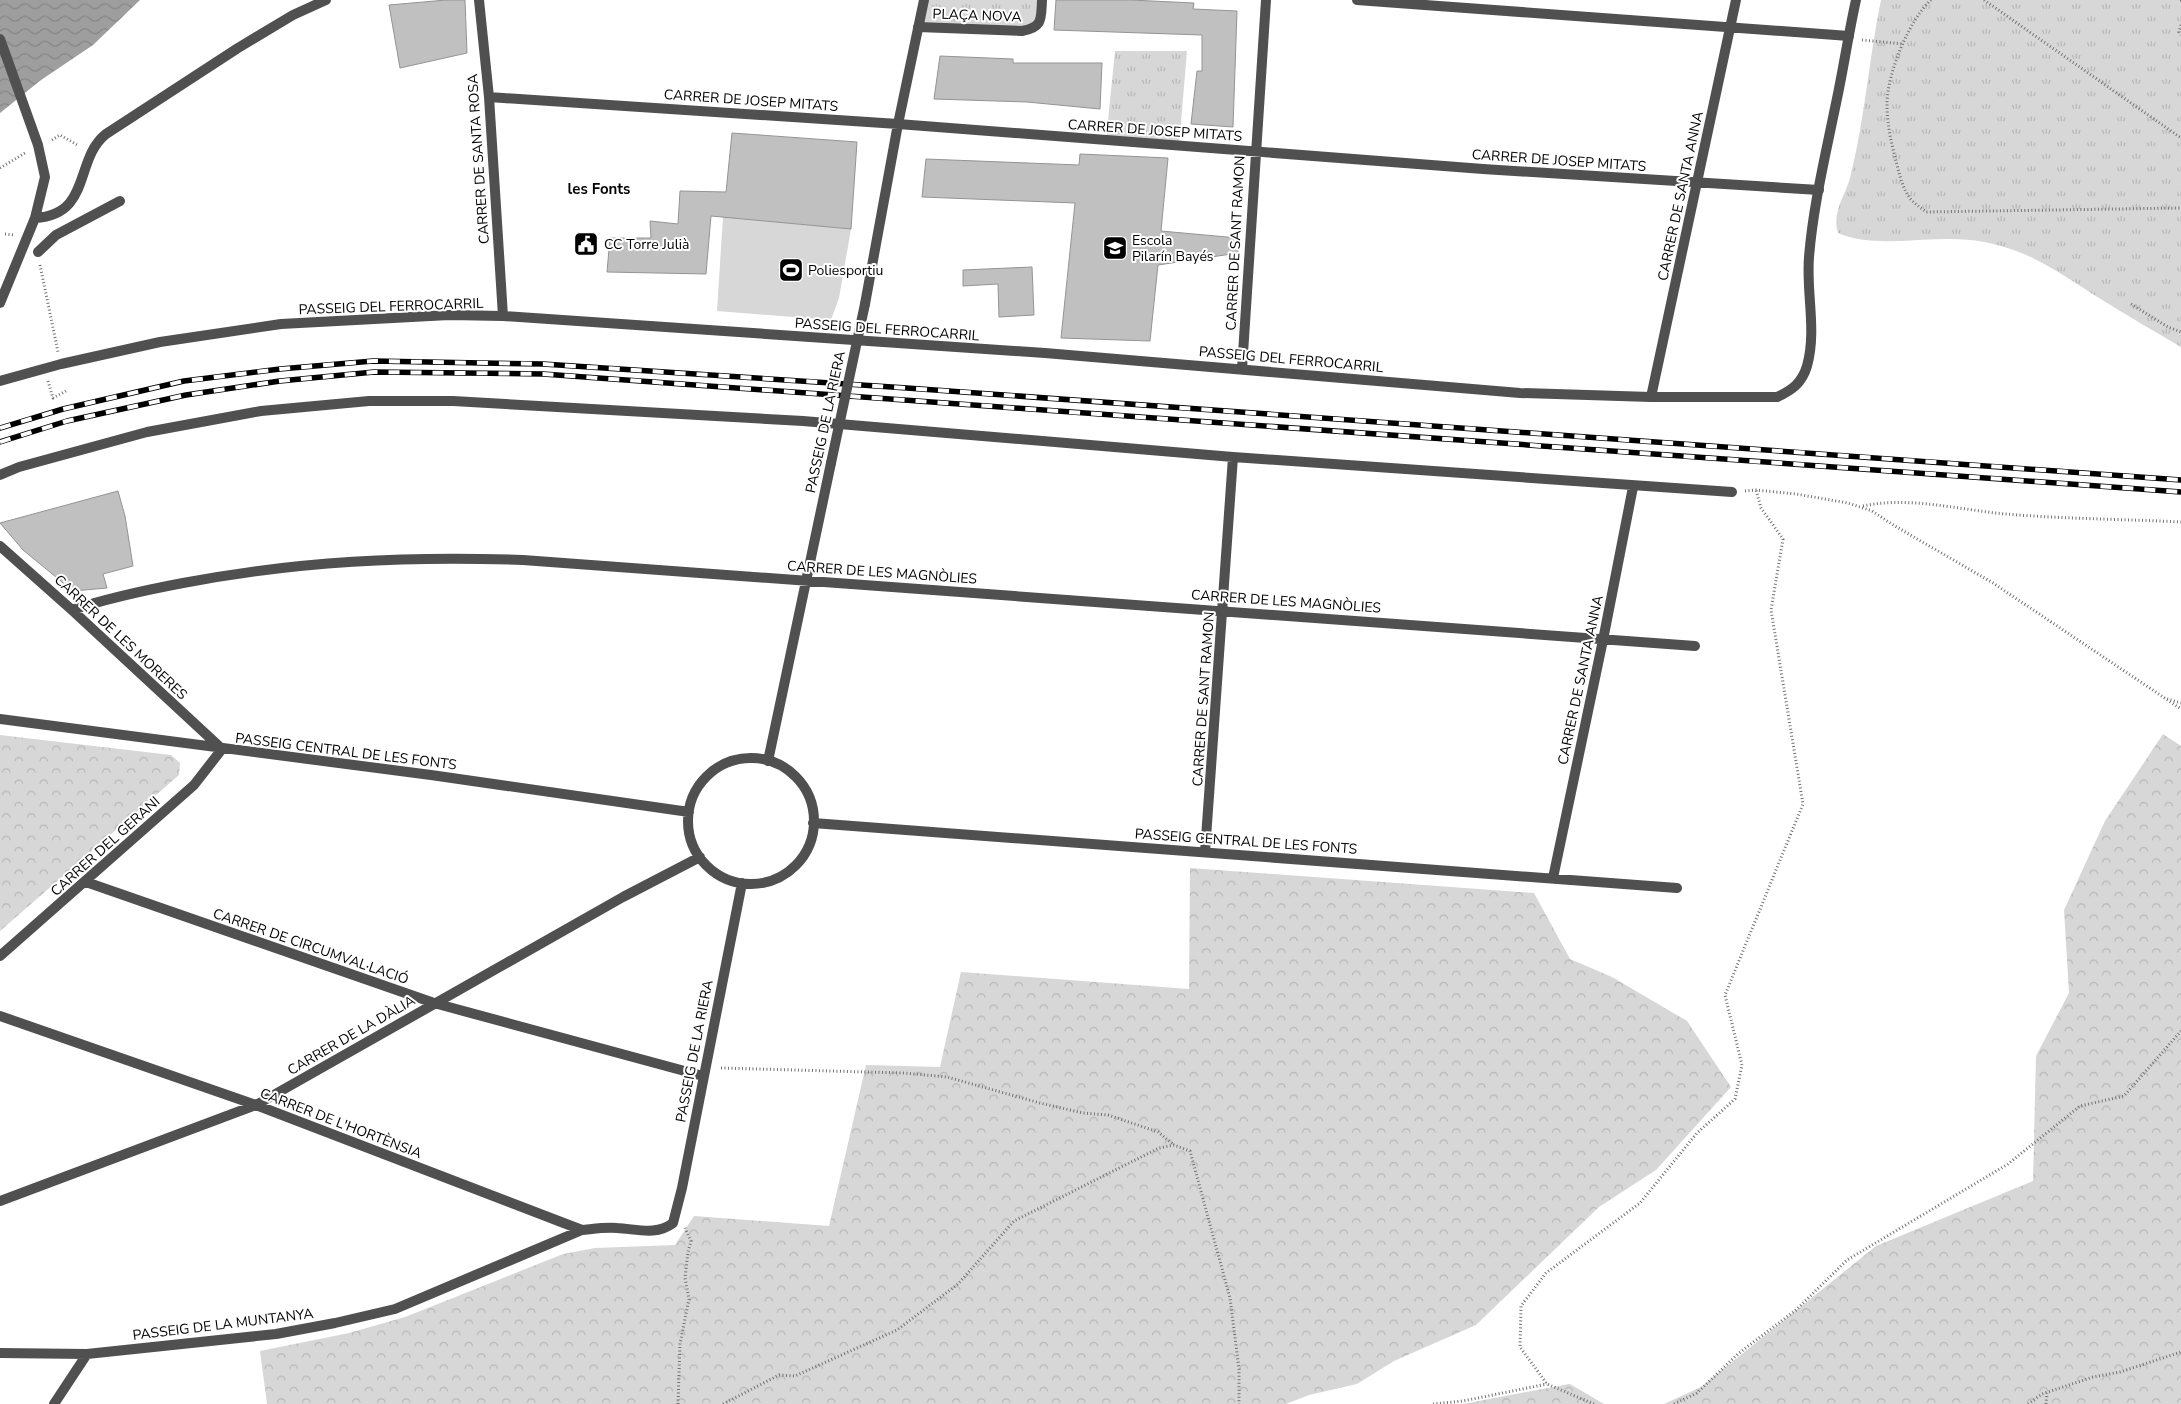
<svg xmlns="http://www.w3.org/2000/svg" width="2181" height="1404" viewBox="0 0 2181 1404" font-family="'Nunito Sans',sans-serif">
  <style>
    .grass { fill: url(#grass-tufts) }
    .forest { fill: url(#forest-crowns) }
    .pitch { fill: #d7d7d7 }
    .water { fill: url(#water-waves) }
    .building { fill: #c0c0c0; stroke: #949494 }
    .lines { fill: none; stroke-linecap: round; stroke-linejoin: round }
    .path { stroke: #727272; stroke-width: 3; stroke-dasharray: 1 2.5; stroke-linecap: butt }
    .pedestrian { stroke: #505050; stroke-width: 10 }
    .minor { stroke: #505050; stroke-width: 10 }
    .rail-casing { stroke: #000; stroke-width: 5.5 }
    .rail { stroke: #fff; stroke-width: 4; stroke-dasharray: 11; stroke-linecap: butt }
    .minor-bridge { stroke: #505050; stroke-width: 10 }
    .labels { text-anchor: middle; stroke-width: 4; stroke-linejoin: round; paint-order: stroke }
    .street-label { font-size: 14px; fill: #000; stroke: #fff }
    .poi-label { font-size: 14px; fill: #000; stroke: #fff; text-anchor: start }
    .neighbourhood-label { font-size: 15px; font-weight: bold; fill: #000; stroke: #fff }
  </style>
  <defs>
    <pattern id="grass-tufts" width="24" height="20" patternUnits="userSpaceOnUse" patternTransform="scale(1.25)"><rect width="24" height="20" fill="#d7d7d7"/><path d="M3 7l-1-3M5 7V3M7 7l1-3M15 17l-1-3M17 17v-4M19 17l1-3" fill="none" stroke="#b7b7b7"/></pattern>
    <pattern id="forest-crowns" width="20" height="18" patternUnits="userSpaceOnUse" patternTransform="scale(1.25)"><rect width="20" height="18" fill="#d7d7d7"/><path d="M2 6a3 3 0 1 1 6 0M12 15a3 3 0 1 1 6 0" fill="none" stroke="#b7b7b7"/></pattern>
    <pattern id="water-waves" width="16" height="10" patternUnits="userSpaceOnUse" patternTransform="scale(1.25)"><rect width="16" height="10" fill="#9e9e9e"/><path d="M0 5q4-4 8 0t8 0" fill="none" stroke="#868686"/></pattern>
  </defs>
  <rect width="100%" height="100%" fill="#fff"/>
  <path class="grass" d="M924 0H1042L1032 29 918 27Z
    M1881 0H2181V347C2154 331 2126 315 2099 298 2060 273 2031 251 1984 242 1938 232 1879 251 1838 233 1831 211 1847 194 1851 174 1865 117 1869 58 1881 0Z
    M1115 51H1187L1179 146 1106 140Z"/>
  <path class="forest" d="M2163 734 2181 746V1404H1664L1701 1387 1876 1246 2033 1181 2036 1056 2069 993 2064 910 2105 821Z
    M0 735 171 755 180 763 179 775 0 931Z
    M1190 868 1534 893 1570 959 1612 977 1687 1021 1731 1087 1656 1170 1599 1207 1476 1325 1394 1361 1357 1384 1309 1395 1286 1404H267L260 1351 349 1333 405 1317 563 1254 595 1248 675 1245 694 1216 829 1226 866 1065 940 1067 961 972 1189 989Z
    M1570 1384 1604 1404H1463L1569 1384Z"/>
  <path class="pitch" d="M723 217 851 229 839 298 831 320 717 311Z"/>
  <path class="water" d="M0 0H140L93 45 41 80 0 113Z"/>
  <path class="building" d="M446 0H465L467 53 400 68 389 5Z
    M1056 0H1131L1194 3 1193 9 1237 11 1233 127 1191 124 1197 71H1202V35L1054 30Z
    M940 56 1013 59V63H1102L1100 109 1027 102 934 99Z
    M732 133 857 142 851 229 711 216 706 274 607 272 610 238H651L650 221 678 224 680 191 726 192Z
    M1080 154 1168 158 1161 231 1238 238V253L1158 265 1150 341 1061 338 1075 203 922 197 926 159 1079 165Z
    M1032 267 1034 315 999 317 998 284 963 286V270Z
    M118 491 125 516 133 566 103 574 107 588 73 591 23 550 0 523Z"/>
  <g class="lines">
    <path class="path" d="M1931 0C1909 20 1887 74 1887 104 1887 124 1891 142 1896 161 1899 172 1902 187 1909 197 1913 203 1920 207 1926 212L2181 208
      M1984 0 2181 138
      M2180 0H2181
      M2181 25 2179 32 2181 35
      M1862 40 1904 44
      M52 140 60 135 79 146
      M0 168 25 153
      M5 234 14 235
      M40 265 58 352
      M2131 304 2168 327 2181 332
      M48 381 53 398 66 391
      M1745 491 1756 490 1796 494 1848 503 1872 511 1895 526 1993 583 2181 709
      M1863 506C1910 496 1959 510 2006 514 2064 519 2123 519 2181 522
      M2167 699 2181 703
      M721 1068 904 1073 947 1077 1040 1103 1083 1113 1108 1115 1158 1132 1174 1145
      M678 1404 680 1344 689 1299 685 1278 688 1252 691 1241 685 1228
      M723 1404 779 1375 795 1376 897 1330 958 1284 1014 1221 1159 1148 1174 1145 1190 1151 1230 1298 1239 1369V1404
      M1433 1404 1463 1401 1547 1384
      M1594 1404 1547 1384 1520 1347 1521 1306 1546 1273 1640 1203 1697 1133 1735 1099 1742 1065 1725 995 1803 804 1771 610 1783 539 1761 508 1756 490
      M1674 1404 1697 1393 1739 1353 1796 1310 1847 1260 2008 1164 2080 1106 2124 1096 2181 1031
      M2028 1404 2042 1394 2093 1377 2120 1372 2181 1352
      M2046 1404 2047 1393"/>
    <path class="pedestrian" d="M38 252 56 235 120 201
      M1777 397C1792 390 1802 383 1807 366 1817 330 1806 293 1809 257 1813 207 1825 157 1835 108 1843 72 1848 36 1856 0"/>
    <path class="minor" d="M479 0 489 97 503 316
      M1357 0 1849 36
      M918 27 1022 31C1043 27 1041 19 1042 0
      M0 39 38 145 45 177 35 218 0 303
      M489 97 898 124 1483 169 1819 190
      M35 218C92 215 74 159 106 134L238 48 293 15 326 0
      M865 304 898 124 924 0
      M1242 369 1266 0
      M0 381 61 364 160 342 281 324 449 315 503 316 1045 353 1520 393 1651 397H1777
      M1651 397 1736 0
      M0 475 19 467 147 432 261 411 369 401H453L803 421 1233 457 1732 492
      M0 546 72 610 222 749 194 785 0 956
      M72 610C108 598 146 590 183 583 299 561 406 556 523 560L1695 646
      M0 719 431 775 689 812
      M688 821a63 63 0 1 1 126 0a63 63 0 1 1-126 0Z
      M768 761 831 463
      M813 823 1677 888
      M1205 852 1233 457
      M1553 878 1603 640 1633 487
      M86 882 434 1003 703 1076
      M0 1016 256 1105 582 1230C593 1229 605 1227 617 1228 637 1229 656 1236 673 1223L682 1188 742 883
      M0 1201 256 1105 623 897 700 857
      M0 1353 87 1354 276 1334 335 1323 395 1309 582 1230
      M54 1404 87 1354"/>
    <defs>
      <path id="rail" d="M0 428 63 409 184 381 280 369 373 361 543 364 907 388 2181 480
        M0 442 67 421 186 395 280 381 374 372 543 374 2181 492"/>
    </defs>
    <use href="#rail" class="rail-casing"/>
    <use href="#rail" class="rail"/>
    <path class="minor-bridge" d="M831 463 865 304"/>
  </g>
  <defs>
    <symbol id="civic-square" viewBox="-11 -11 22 22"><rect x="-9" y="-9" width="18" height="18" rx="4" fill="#000" stroke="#fff"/><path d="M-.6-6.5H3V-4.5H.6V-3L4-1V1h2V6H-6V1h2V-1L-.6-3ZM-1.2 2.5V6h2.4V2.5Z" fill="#fff"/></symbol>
    <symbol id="school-square" viewBox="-11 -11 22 22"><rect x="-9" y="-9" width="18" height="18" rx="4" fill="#000" stroke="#fff"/><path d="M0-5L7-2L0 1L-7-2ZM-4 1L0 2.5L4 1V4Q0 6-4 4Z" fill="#fff"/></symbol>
    <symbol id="stadium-square" viewBox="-11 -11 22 22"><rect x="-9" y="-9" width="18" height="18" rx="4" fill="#000" stroke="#fff"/><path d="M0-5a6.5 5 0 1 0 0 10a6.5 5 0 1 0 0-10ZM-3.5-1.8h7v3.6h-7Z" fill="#fff"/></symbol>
  </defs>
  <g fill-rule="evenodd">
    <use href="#civic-square" x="572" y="230" width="28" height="28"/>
    <use href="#school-square" x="1101" y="234" width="28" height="28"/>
    <use href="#stadium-square" x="777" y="256" width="28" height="28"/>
  </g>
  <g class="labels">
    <g class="street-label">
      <text transform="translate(977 15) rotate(2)" y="5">PLAÇA NOVA</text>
      <text transform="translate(751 100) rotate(4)" y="5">CARRER DE JOSEP MITATS</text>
      <text transform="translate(1155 130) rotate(4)" y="5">CARRER DE JOSEP MITATS</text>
      <text transform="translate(478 159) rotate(-94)" y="5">CARRER DE SANTA ROSA</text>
      <text transform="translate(1559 160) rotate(4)" y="5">CARRER DE JOSEP MITATS</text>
      <text transform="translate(1680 196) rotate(-78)" y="5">CARRER DE SANTA ANNA</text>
      <text transform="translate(1235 243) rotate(-87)" y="5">CARRER DE SANT RAMON</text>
      <text transform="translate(391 306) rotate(-2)" y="5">PASSEIG DEL FERROCARRIL</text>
      <text transform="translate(887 329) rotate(4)" y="5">PASSEIG DEL FERROCARRIL</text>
      <text transform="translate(1291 359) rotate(5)" y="5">PASSEIG DEL FERROCARRIL</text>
      <text transform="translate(825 422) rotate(-78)" y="5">PASSEIG DE LA RIERA</text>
      <text transform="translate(882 572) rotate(4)" y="5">CARRER DE LES MAGNÒLIES</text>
      <text transform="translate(1286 601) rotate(4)" y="5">CARRER DE LES MAGNÒLIES</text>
      <text transform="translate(121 637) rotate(43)" y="5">CARRER DE LES MORERES</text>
      <text transform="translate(1580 680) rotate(-78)" y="5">CARRER DE SANTA ANNA</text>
      <text transform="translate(1203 699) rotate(-86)" y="5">CARRER DE SANT RAMON</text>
      <text transform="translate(346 751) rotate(7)" y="5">PASSEIG CENTRAL DE LES FONTS</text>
      <text transform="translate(1246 841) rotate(4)" y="5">PASSEIG CENTRAL DE LES FONTS</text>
      <text transform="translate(105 846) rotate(-42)" y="5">CARRER DEL GERANI</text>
      <text transform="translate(311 946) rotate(19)" y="5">CARRER DE CIRCUMVAL·LACIÓ</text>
      <text transform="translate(351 1035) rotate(-30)" y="5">CARRER DE LA DÀLIA</text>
      <text transform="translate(694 1051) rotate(-79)" y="5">PASSEIG DE LA RIERA</text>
      <text transform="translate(341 1123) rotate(21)" y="5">CARRER DE L'HORTÈNSIA</text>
      <text transform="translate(223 1324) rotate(-7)" y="5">PASSEIG DE LA MUNTANYA</text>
    </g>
    <g class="poi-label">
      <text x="1132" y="245">Escola<tspan x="1132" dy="16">Pilarín Bayés</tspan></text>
      <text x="604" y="249">CC Torre Julià</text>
      <text x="808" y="275">Poliesportiu</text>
    </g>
    <g class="neighbourhood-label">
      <text x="599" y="194">les Fonts</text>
    </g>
  </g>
</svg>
